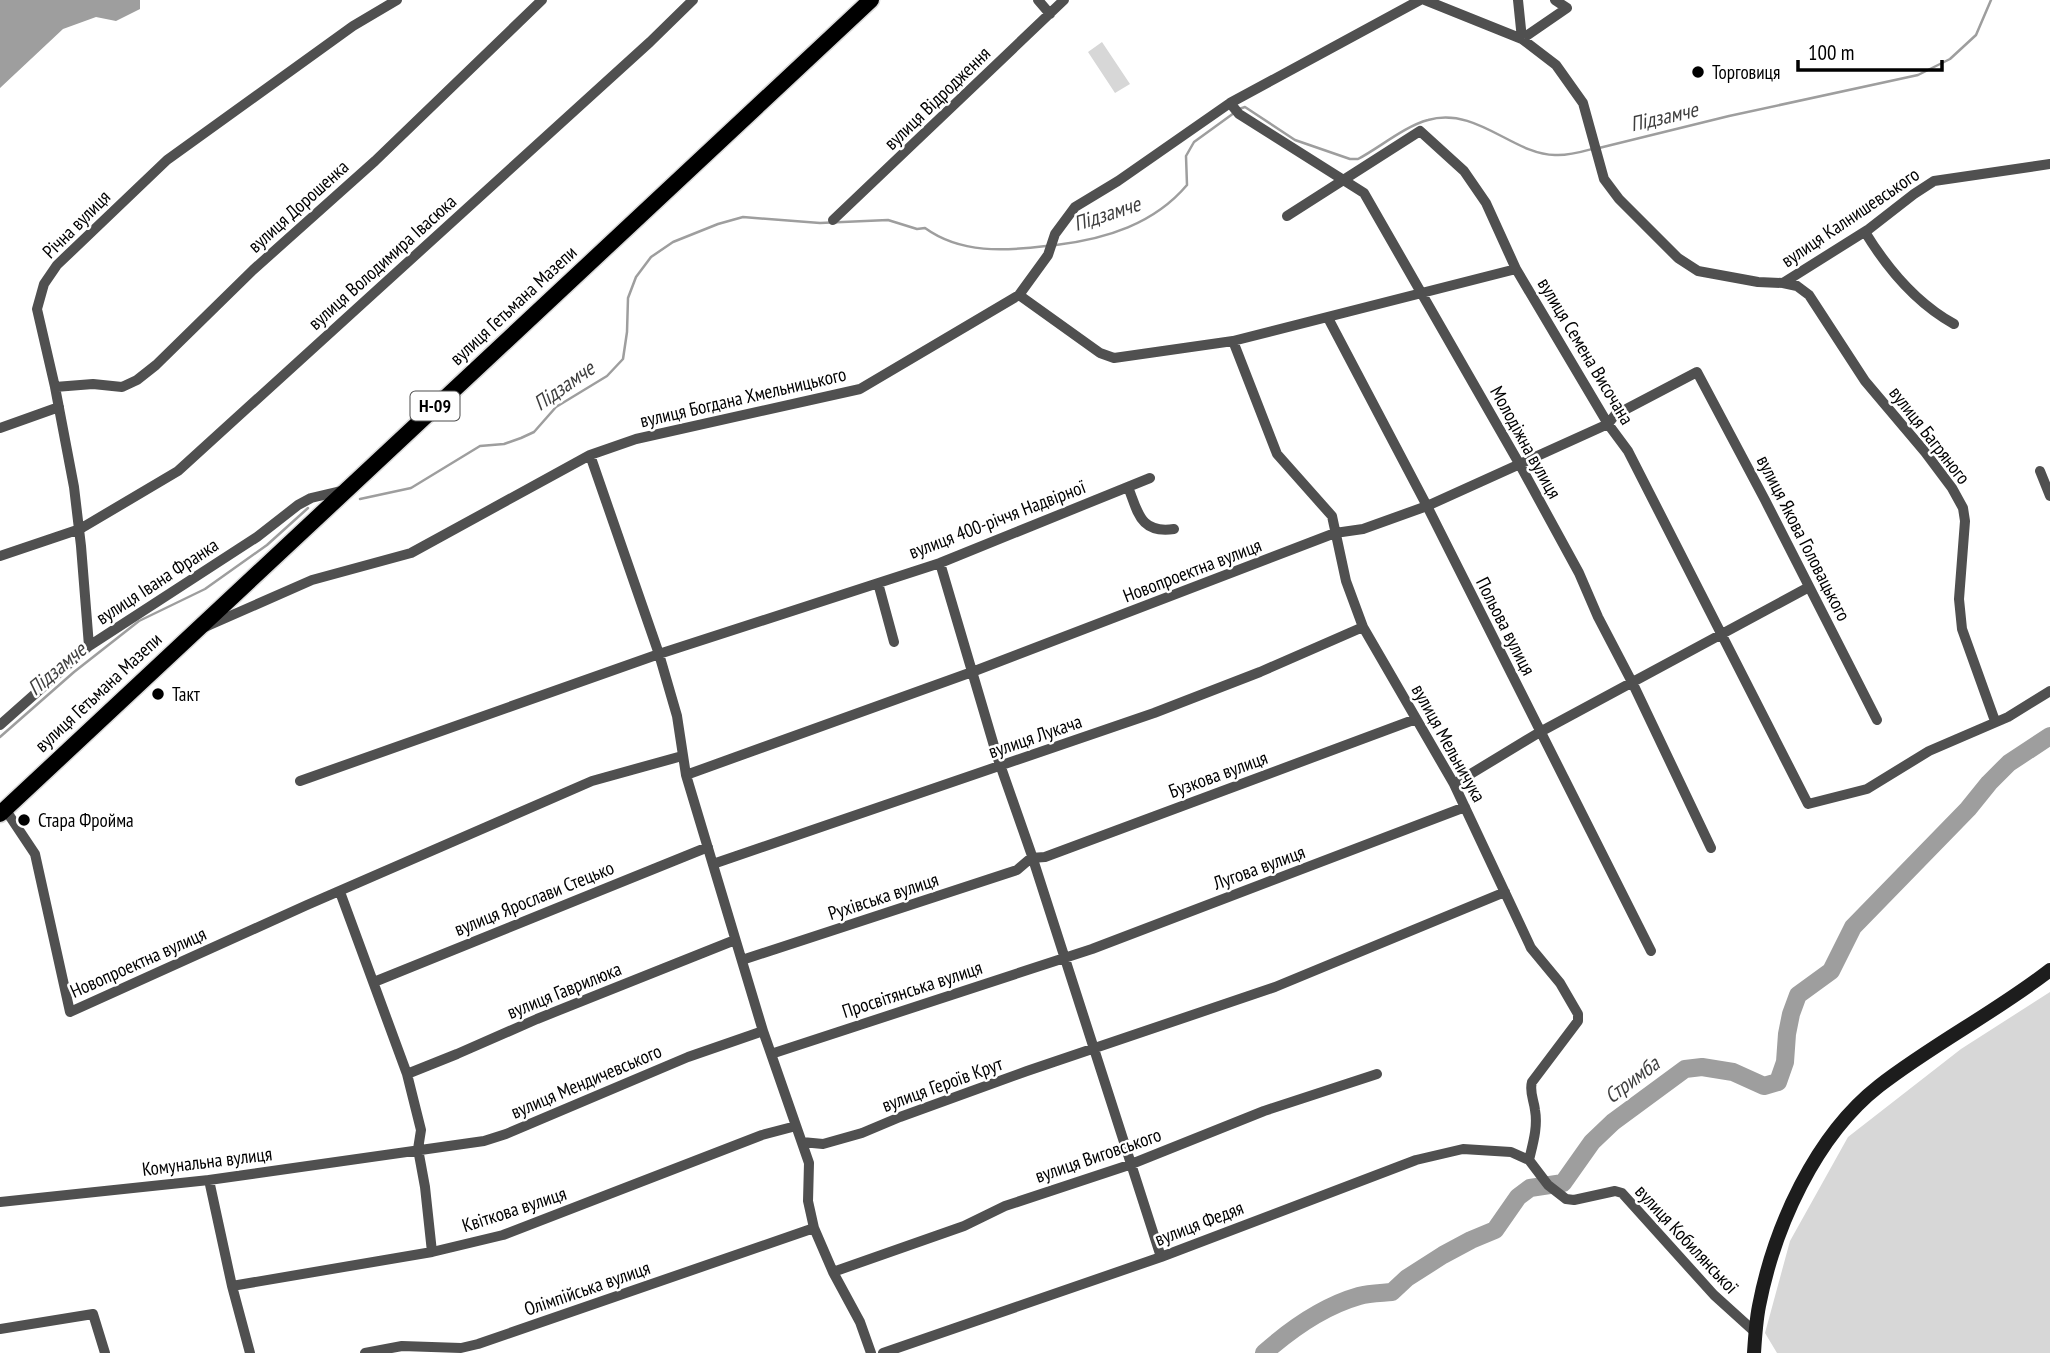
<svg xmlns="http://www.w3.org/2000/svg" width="2050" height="1353" viewBox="0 0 2050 1353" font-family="'PT Sans Narrow',sans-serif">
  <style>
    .green { fill: #d7d7d7 }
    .water { fill: #9e9e9e }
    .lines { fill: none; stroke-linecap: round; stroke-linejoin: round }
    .stream { stroke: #9e9e9e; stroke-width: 2.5 }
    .river { stroke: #9e9e9e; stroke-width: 18 }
    .primary-casing { stroke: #dbdbdb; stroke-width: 19 }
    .minor { stroke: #505050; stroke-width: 10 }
    .secondary { stroke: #1d1d1d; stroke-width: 14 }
    .primary { stroke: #000; stroke-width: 16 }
    .poi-dot { fill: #000; stroke: #fff; stroke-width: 2.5 }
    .labels { text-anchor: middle; stroke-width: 5; stroke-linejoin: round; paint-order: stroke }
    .shield { fill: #fff; stroke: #4c4c4c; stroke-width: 2 }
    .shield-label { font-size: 18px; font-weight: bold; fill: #000 }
    .poi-label { font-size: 19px; fill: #000; stroke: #fff; text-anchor: start }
    .street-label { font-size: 19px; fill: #000; stroke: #fff }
    .water-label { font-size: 21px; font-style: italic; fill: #3f3f3f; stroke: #fff }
  </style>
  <rect width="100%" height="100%" fill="#fff"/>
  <path class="green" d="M1102 42 1130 84 1115 93 1088 52Z
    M2050 992V1353H1777L1765 1333 1790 1241 1848 1137 1961 1049Z"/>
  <path class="water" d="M0 0H140V9L116 21 96 17 63 29 0 88Z"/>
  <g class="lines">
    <path class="stream" d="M1239 109 1245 107 1295 140 1350 159H1358C1379 148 1405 126 1428 120 1476 106 1514 155 1555 155 1567 156 1581 152 1592 149
      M1599 148 1729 116 1918 75 1950 59 1976 35 1991 0
      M1056 245C1106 239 1154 224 1187 185L1186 156 1194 142 1234 113
      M360 499 411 488 480 446 504 444 521 438 534 432 556 407 607 376 623 359 627 332 628 298 636 277 651 257 673 242 718 224 743 217 820 223 888 220 917 229 925 228C961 254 1005 251 1046 246
      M0 737 74 672 139 621 205 589 267 545 308 508"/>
    <path class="river" d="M1264 1353C1291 1329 1324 1306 1359 1296 1369 1293 1382 1293 1392 1292L1407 1278 1443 1255 1471 1240 1495 1230 1518 1197 1530 1188 1563 1183 1592 1142 1613 1122 1685 1069 1702 1067 1733 1072 1764 1086 1778 1082 1785 1062 1787 1034 1791 1014 1798 995 1831 971 1853 927 1968 809 1989 783 2009 763 2050 736"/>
    <defs>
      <path id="primary" d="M0 814 871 0"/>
    </defs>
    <use href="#primary" class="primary-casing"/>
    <path class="minor" d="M1038 0 1050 14
      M1425 0 1522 39 1556 65 1583 103 1604 179 1619 199 1678 258 1698 271 1758 282 1783 283 1869 229 1914 194 1934 181 2050 164
      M1518 0 1522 39 1567 8 1555 0
      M1230 103 1239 114 1364 193 1520 465 1579 573 1598 617 1633 684 1711 848
      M1287 216 1420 131 1464 171 1486 203 1516 269
      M833 220 1064 0
      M1865 232C1887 268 1916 303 1954 324
      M1783 283 1797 286 1809 295 1865 381 1925 452 1952 488 1963 508 1965 521 1959 599 1962 629 1995 721
      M1019 295 1100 353 1114 358 1233 341 1516 269 1608 424 1628 451 1808 804 1867 789 1929 751 2008 717 2050 691
      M1328 318 1427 506 1651 951
      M1233 341 1277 454 1332 516 1346 581 1363 627 1454 784 1531 948 1560 983 1578 1014V1021L1532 1082C1529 1092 1534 1100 1535 1110 1538 1127 1533 1143 1529 1160
      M55 387 93 384 122 387 137 380 156 365 253 270 375 161 542 0
      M0 428 59 407
      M590 455 659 654 677 716 686 775 763 1031 809 1163 808 1201 814 1228 833 1272 860 1322 871 1353
      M2040 471 2050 496
      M1128 487C1138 512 1140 534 1174 529
      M0 556 80 529 178 471 650 42 693 0
      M940 563 997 756 1031 853 1161 1257
      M878 583 894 642
      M205 627 312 580 411 553 590 455 636 439 860 389 1019 295 1048 255 1055 234 1075 207 1118 181 1230 103 1420 0
      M89 646 81 546 74 487 55 387 37 309 44 284 57 265 167 160 353 26 397 0
      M0 725 89 646 257 537 298 505 311 498 345 490
      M686 775 972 672 1335 533 1363 529 1427 506 1608 424 1615 415 1697 372 1765 500 1877 720
      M300 781 659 654 940 563 1150 478
      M1454 784 1540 732 1809 587
      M5 809 35 854 70 1012 307 905 592 781 682 756
      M713 864 1154 713 1260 672 1363 627
      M340 892 407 1074 421 1130 418 1149 425 1187 432 1252
      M742 960 1017 870 1031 858 1045 857 1416 719
      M374 982 708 847
      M771 1054 1092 949 1465 807
      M407 1074 457 1054 537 1019 735 940
      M802 1142 823 1144 862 1133 900 1117 1027 1071 1275 987 1505 892
      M209 1180 232 1286 250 1353
      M0 1202 209 1180 484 1141 506 1134 688 1057 763 1031
      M833 1272 964 1226 1005 1206 1129 1165 1264 1111 1377 1074
      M232 1286 432 1252 503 1235 762 1135 796 1126
      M0 1329 93 1314 105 1353
      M365 1353 402 1346 461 1348 478 1344 814 1228
      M883 1353 1161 1257 1416 1160 1463 1149 1511 1152 1529 1160 1548 1185 1566 1199 1574 1200 1615 1191 1622 1193 1714 1295 1756 1333"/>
    <path class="secondary" d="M1754 1353C1755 1337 1756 1321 1759 1306 1774 1228 1815 1136 1879 1086 1933 1044 1996 1012 2050 970"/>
    <use href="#primary" class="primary"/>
  </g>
  <g class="poi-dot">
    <circle cx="1698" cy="72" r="7"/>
    <circle cx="158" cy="694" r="7"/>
    <circle cx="24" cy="820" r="7"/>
  </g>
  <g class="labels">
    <rect class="shield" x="410.5" y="391.5" width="49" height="29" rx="5"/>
    <g class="shield-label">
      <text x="435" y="412">Н-09</text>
    </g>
    <g class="poi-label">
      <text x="1712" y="79">Торговиця</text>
      <text x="172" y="701">Такт</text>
      <text x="38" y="827">Стара Фройма</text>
    </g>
    <g class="street-label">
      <text transform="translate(937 98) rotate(-44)" y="7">вулиця Відродження</text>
      <text transform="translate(298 206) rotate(-42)" y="7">вулиця Дорошенка</text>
      <text transform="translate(1850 217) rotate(-34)" y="7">вулиця Калнишевського</text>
      <text transform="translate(76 224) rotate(-45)" y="7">Річна вулиця</text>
      <text transform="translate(382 262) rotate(-42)" y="7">вулиця Володимира Івасюка</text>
      <text transform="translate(513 305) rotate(-43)" y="7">вулиця Гетьмана Мазепи</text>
      <text transform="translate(1586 351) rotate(59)" y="7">вулиця Семена Височана</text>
      <text transform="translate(743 397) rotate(-13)" y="7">вулиця Богдана Хмельницького</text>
      <text transform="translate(1930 435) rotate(52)" y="7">вулиця Багряного</text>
      <text transform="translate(1526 442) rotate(61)" y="7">Молодіжна вулиця</text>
      <text transform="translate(997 519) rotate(-21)" y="7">вулиця 400-річчя Надвірної</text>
      <text transform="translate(1804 538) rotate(63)" y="7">вулиця Якова Головацького</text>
      <text transform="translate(1192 570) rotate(-21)" y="7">Новопроектна вулиця</text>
      <text transform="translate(157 581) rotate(-33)" y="7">вулиця Івана Франка</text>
      <text transform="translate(1506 626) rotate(63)" y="7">Польова вулиця</text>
      <text transform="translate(98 692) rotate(-43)" y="7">вулиця Гетьмана Мазепи</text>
      <text transform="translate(1035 736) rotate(-19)" y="7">вулиця Лукача</text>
      <text transform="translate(1449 743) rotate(61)" y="7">вулиця Мельничука</text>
      <text transform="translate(1218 774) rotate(-20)" y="7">Бузкова вулиця</text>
      <text transform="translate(1259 867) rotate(-20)" y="7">Лугова вулиця</text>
      <text transform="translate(883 896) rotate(-18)" y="7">Рухівська вулиця</text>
      <text transform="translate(534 898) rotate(-22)" y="7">вулиця Ярослави Стецько</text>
      <text transform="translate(138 962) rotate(-24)" y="7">Новопроектна вулиця</text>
      <text transform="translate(912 989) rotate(-18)" y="7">Просвітянська вулиця</text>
      <text transform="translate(564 990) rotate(-22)" y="7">вулиця Гаврилюка</text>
      <text transform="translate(586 1081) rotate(-23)" y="7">вулиця Мендичевського</text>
      <text transform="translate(942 1084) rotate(-20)" y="7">вулиця Героїв Крут</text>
      <text transform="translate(1098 1155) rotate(-19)" y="7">вулиця Виговського</text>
      <text transform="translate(207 1161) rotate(-7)" y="7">Комунальна вулиця</text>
      <text transform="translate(514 1209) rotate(-18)" y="7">Квіткова вулиця</text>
      <text transform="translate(1199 1223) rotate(-21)" y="7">вулиця Федяя</text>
      <text transform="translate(1687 1239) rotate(47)" y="7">вулиця Кобилянської</text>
      <text transform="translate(587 1288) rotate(-19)" y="7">Олімпійська вулиця</text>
    </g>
    <g class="water-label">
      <text transform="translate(1664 117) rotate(-13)" y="7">Підзамче</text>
      <text transform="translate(1107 214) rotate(-18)" y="7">Підзамче</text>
      <text transform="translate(564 386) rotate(-35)" y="7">Підзамче</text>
      <text transform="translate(57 669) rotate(-40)" y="7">Підзамче</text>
      <text transform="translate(1632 1080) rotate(-37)" y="7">Стримба</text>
    </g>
  </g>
  <path d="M1798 60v10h144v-10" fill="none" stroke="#000000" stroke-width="3.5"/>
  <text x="1808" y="60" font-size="21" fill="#000000" stroke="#ffffff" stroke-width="5" paint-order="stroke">100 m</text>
</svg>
